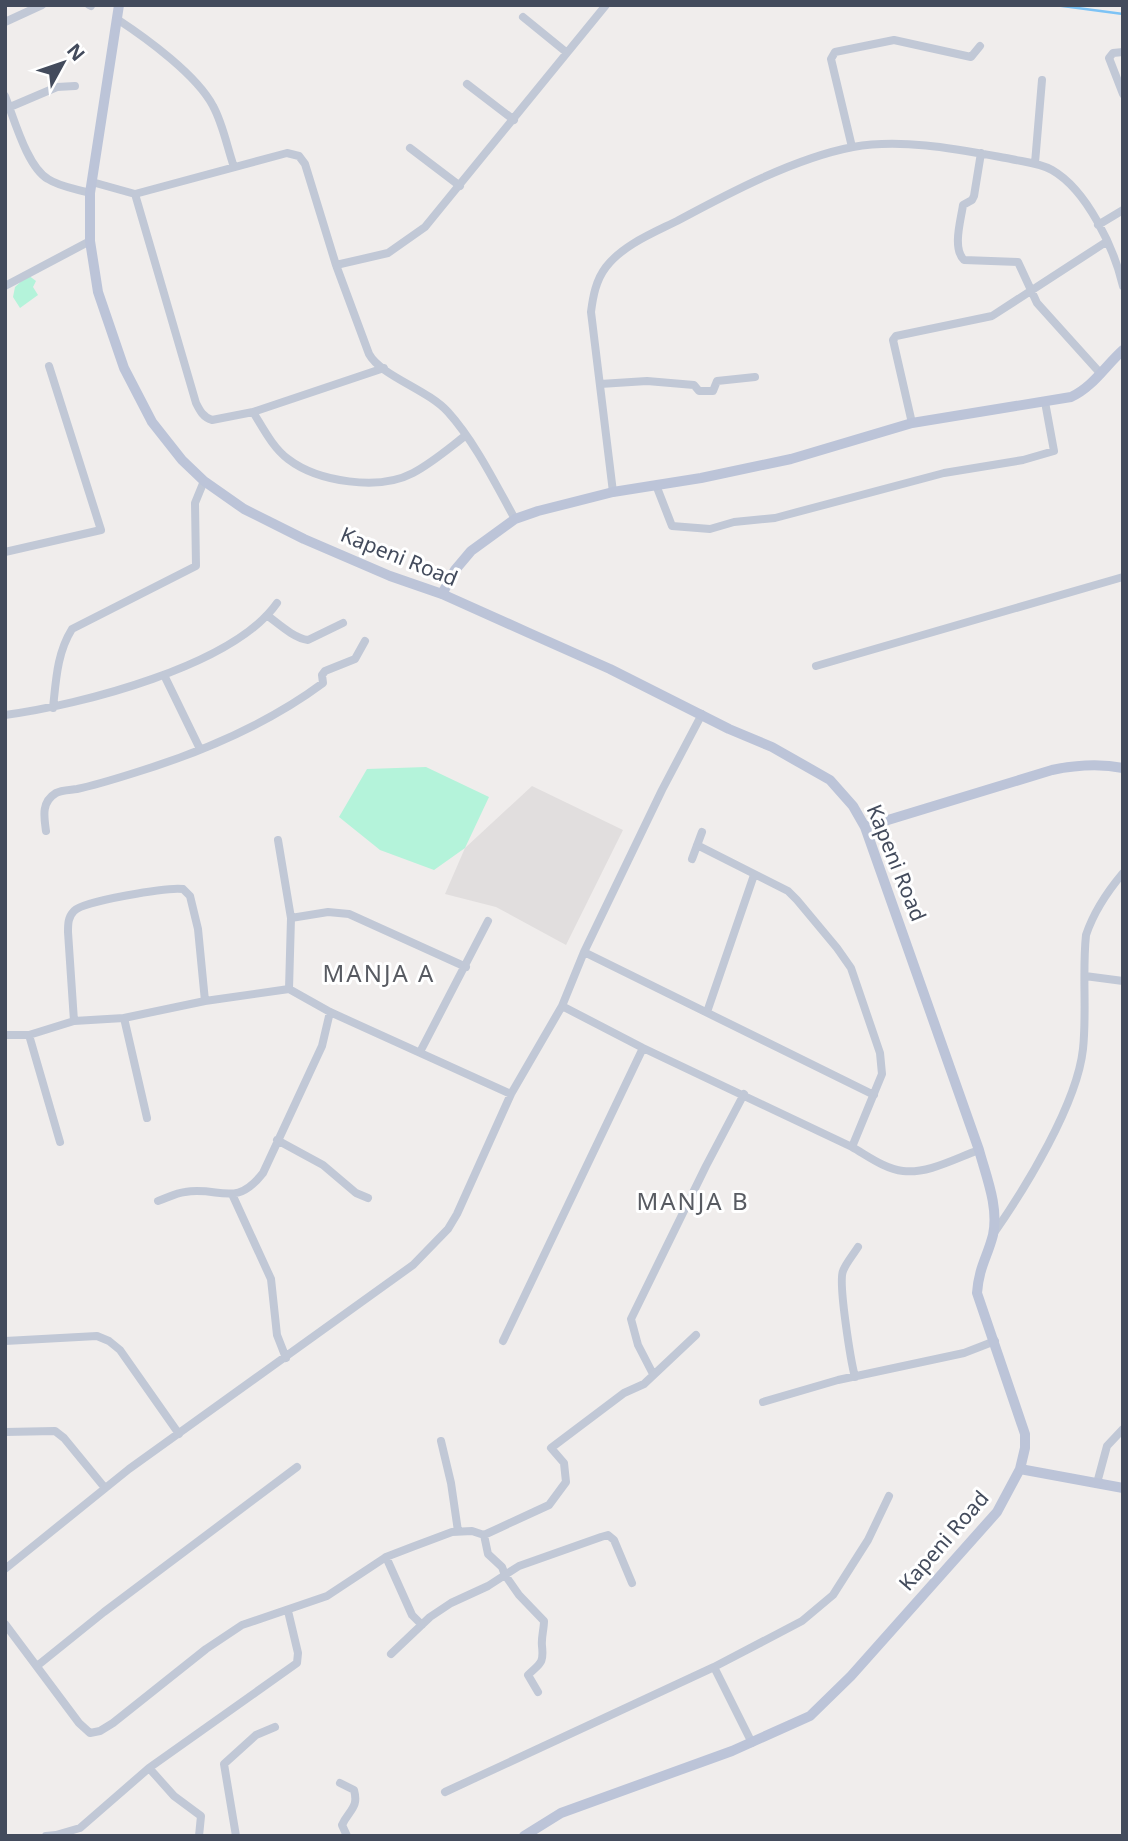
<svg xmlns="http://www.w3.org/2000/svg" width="1128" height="1841" viewBox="0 0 1128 1841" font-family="'Noto Sans',sans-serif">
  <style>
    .education { fill: #e1dede }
    .green { fill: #b4f3da }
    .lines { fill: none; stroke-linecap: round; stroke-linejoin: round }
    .stream { stroke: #7dc3f5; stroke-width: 2.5 }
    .street { stroke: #c1c8d6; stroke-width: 8 }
    .secondary { stroke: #bcc4d8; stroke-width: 10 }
    .labels { text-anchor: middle; stroke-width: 6; stroke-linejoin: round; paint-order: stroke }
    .street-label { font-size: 21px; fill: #434b5c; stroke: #fff }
    .quarter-label { font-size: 24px; letter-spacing: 2px; fill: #585b62; stroke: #fff }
  </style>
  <rect width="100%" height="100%" fill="#f0edec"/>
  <path class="education" d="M532 786 623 830 566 945 496 907 445 894 465 848Z"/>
  <path class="green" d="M28 275 36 281 33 287 38 295 20 308 13 297 15 287Z
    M426 767 489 797 465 848 434 870 380 850 339 817 367 769Z"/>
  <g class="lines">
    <path class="stream" d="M1055 5 1123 14"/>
    <path class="street" d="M89 5 91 6
      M523 17 566 52
      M117 19C146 38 197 75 213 106 223 124 227 147 234 167
      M5 22 42 5
      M1123 52 1113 53 1109 58 1123 94
      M467 84 514 120
      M5 96C14 118 27 167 48 179 60 187 77 189 90 193
      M10 107 57 87 75 86
      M852 147 831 59 835 52 894 40 971 57 980 46
      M410 148 460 186
      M981 153 974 196 972 200 963 205C961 220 952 248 964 260L1018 262 1037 303 1101 374
      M1035 163 1042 80
      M92 182 135 194 287 153 299 156 305 164 336 265 369 354C381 376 427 389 448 412 475 442 495 483 515 519
      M135 194 196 403C200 411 203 417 212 420L253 412 384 368
      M1098 225 1123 210
      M336 265 388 253 425 227 606 5
      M5 286 90 241
      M600 384 647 381 694 385 699 391H713L717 381 755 377
      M253 412C263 428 273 448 288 459 318 482 379 491 413 473 432 463 448 449 465 436
      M912 423 893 340 896 336 992 316 1106 242
      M656 485 672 526 710 529 734 522 775 518 944 473 1023 460 1054 451 1045 402
      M613 492 591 312C593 296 596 280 606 267 623 245 653 233 677 221 729 193 795 158 853 147 904 138 961 150 1011 159 1025 162 1040 163 1052 170 1087 190 1114 248 1123 286
      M5 552 101 530 49 366
      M268 616C280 625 294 638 308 640L343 623
      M816 666 1123 577
      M164 675 200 749
      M53 708C56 680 57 653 72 629L196 566 195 503 204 481
      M5 715C80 705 233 666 277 603
      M46 831C44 817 41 802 56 793 61 790 70 790 77 789 96 785 115 779 134 773 199 753 268 724 323 683L322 675 325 671 355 659 365 641
      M278 840 291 918 289 989
      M697 845 788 891 797 900 837 948 851 968 880 1053 882 1074 852 1147
      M692 859 702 832
      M291 918 328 912 349 914 466 967
      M584 952 874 1095
      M1085 976 1123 981
      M562 1006 643 1048 852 1147C868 1156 885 1169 903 1171 928 1174 956 1158 979 1150
      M707 1012 754 875
      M124 1018 147 1118
      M74 1021 68 932C68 924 68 917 74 911 83 901 168 887 183 889L190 896 198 929 205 1001
      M5 1035H29L74 1021 124 1018 205 1001 289 989 330 1012 511 1094
      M29 1035 60 1142
      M420 1052 488 921
      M277 1140 323 1165 356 1193 368 1198
      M232 1194 271 1279 277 1335 286 1358
      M158 1201C167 1198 176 1193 185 1192 220 1186 235 1209 263 1173L322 1046 330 1012
      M994 1233C1026 1187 1077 1104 1083 1049 1087 1011 1082 973 1086 935 1094 911 1107 892 1123 873
      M5 1341 97 1336 109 1341 120 1350 179 1434
      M503 1341 643 1048
      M653 1374 638 1345 631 1319 706 1166 744 1094
      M855 1377C851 1362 838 1283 843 1271 846 1263 853 1255 858 1247
      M763 1402 838 1380 964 1353 995 1341
      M5 1432 55 1431 64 1438 105 1488
      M441 1441 451 1483 458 1531
      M1097 1483 1107 1446 1123 1429
      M484 1535 488 1554 502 1567 505 1575 519 1595 544 1621C544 1629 541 1638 542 1646 544 1664 540 1663 528 1675L538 1692
      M386 1557 412 1615 422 1625
      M5 1569 129 1469 413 1265 448 1229 457 1214 511 1094 562 1006 584 952 662 790 702 714
      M5 1624 79 1723 90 1733 100 1731 113 1723 206 1649 242 1625 327 1596 386 1557 412 1547 452 1532 472 1531 484 1535 549 1505 566 1482 564 1463 551 1448 624 1393 644 1384 696 1335
      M391 1654 430 1617 451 1603 488 1586 519 1566 601 1537 608 1535 614 1540 632 1583
      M37 1666 104 1612 297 1467
      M714 1667 752 1743
      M149 1768 174 1796 201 1816 199 1836
      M340 1783 354 1790C359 1808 349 1810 342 1825L347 1836
      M445 1792 714 1667 802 1621 833 1595 868 1540 889 1496
      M46 1836 56 1835 80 1828 149 1768 297 1663 298 1653 288 1611
      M236 1836 224 1764 256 1735 275 1727"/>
    <path class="secondary" d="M119 5 90 193V241L98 292 124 368 152 422 182 460 204 481 244 509 304 539 390 576 442 594 529 633 610 669 729 729 772 747 830 780 853 806 865 827 979 1150C986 1176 999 1207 993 1235 987 1258 979 1267 977 1293L1025 1434V1448L1020 1469 997 1512 851 1676 810 1716 732 1751 561 1813 524 1836
      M442 594 455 570 471 551 515 519 538 511 613 492 701 478 791 459 912 423 1071 397C1093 387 1106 365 1123 350
      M865 827 1052 770C1076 765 1098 763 1123 768
      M1020 1469 1123 1488"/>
  </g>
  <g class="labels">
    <g class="street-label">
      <text transform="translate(399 557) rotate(22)" y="7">Kapeni Road</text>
      <text transform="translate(896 863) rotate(68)" y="7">Kapeni Road</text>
      <text transform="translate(944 1541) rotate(-49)" y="7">Kapeni Road</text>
    </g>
    <g class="quarter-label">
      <text x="379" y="982">MANJA A</text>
      <text x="693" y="1210">MANJA B</text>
    </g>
  </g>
  <rect width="1128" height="1841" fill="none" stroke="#434b5c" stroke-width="14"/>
  <g transform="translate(63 63) rotate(50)" stroke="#ffffff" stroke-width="5" paint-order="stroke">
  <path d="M0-5L12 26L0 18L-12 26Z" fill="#434b5c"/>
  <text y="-10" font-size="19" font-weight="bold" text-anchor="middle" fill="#434b5c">N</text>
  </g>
</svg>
